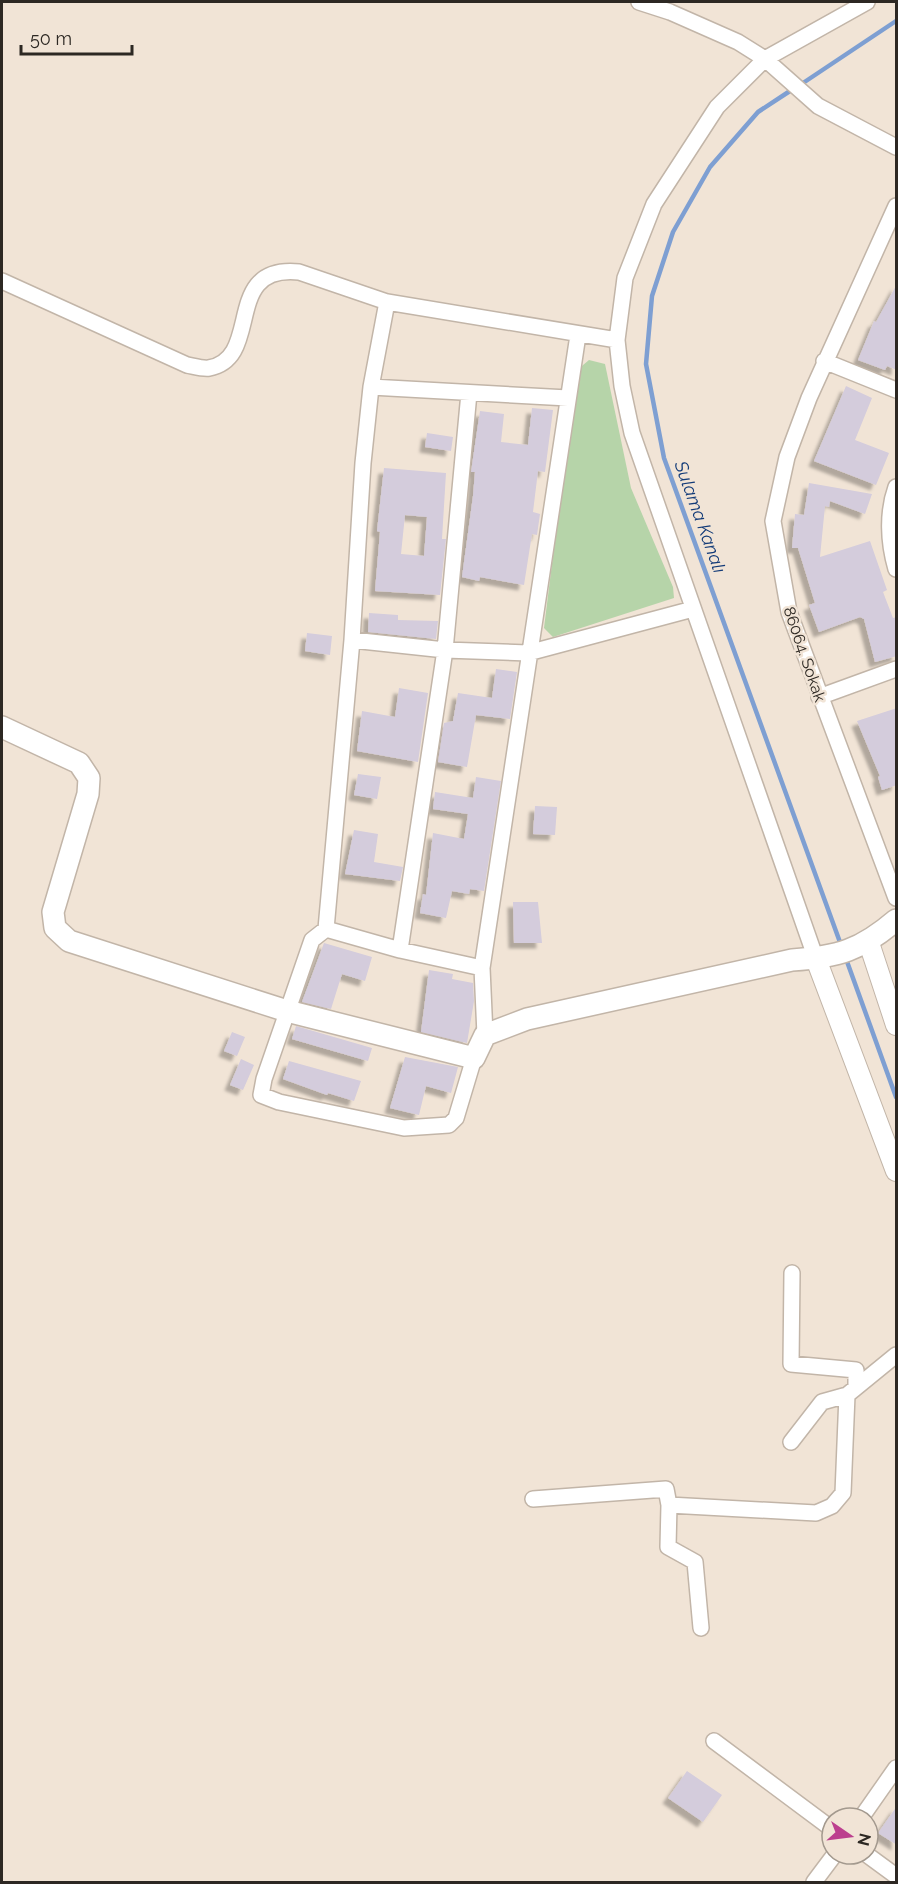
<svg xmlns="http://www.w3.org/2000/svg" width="898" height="1884" viewBox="0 0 898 1884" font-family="Raleway,sans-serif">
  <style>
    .green { fill: #b6d4a9 }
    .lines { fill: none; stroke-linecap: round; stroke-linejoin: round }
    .stream { stroke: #7e9fd2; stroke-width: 4.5 }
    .building { fill: #d4ccdc; fill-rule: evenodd; filter: url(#shadow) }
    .minor-casing { stroke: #c2b5a8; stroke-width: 18 }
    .tertiary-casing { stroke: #c2b5a8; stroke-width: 22 }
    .secondary-casing { stroke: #c2b5a8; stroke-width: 24 }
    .minor { stroke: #fff; stroke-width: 15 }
    .tertiary { stroke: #fff; stroke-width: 20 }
    .secondary { stroke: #fff; stroke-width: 21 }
    .labels { text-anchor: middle; stroke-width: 5; stroke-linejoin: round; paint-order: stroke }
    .street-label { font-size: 16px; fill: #2d2823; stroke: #f1e4d6 }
    .water-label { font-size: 18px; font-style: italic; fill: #133b78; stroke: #f1e4d6 }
  </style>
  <defs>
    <filter id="shadow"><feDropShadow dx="-5.5" dy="5.5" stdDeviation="1.5" flood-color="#0004"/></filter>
  </defs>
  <rect width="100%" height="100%" fill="#f1e4d6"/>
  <path class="green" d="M589 360 605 364 631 488 673 587 674 598 553 637 544 628 576 371Z"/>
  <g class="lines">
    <path class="stream" d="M800 85 896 21
      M793 89 758 112 710 167 673 232 652 296 646 364 664 458 841 945
      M845 956 896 1097"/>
  </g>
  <path class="building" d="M897 284V370L887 366 885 370 858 360 874 321 876 322Z
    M846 386 872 398 855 440 889 453 876 485 814 461Z
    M532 408 553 410 545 472 538 471 533 512 540 514 537 535 532 534 524 585 480 577 479 581 462 577 473 496 475 472H471L480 411 504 414 501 442 528 445Z
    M427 433 453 437 451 451 425 447Z
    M384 468 446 473 442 539H446L440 595 375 591 380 532 377 531ZM405 515 427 517 424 556 401 554Z
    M809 483 872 494 865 514 830 501 829 507 825 506 820 557 870 541 887 590 883 592 893 618 897 617V656L875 662 864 619 860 617 819 632 809 605 815 603 798 548H792L795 514 804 515Z
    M369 613 398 615V620L438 621 436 639 368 632Z
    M307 633 332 636 330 655 305 651Z
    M496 669 517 672 510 719 476 715 467 767 438 762 444 723 453 721 458 693 492 698Z
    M399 688 428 693 418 762 357 751 362 711 395 717Z
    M897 708V785L882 790 878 777 880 776 857 721Z
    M358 774 381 777 377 799 354 795Z
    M476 777 501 781 484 891 470 889 469 894 452 891 446 918 420 913 423 894 426 895 433 833 464 839 468 814 433 809 435 792 473 798Z
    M535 806 557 807 555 835 533 834Z
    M354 830 378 834 374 862 403 867 400 881 345 874Z
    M513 902H538L542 943H514Z
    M324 943 372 957 365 981 342 974 331 1009 302 1002Z
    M429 970 453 974 452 979 473 983 474 1001 467 1043 421 1032Z
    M296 1026 372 1048 368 1061 292 1039Z
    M232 1032 245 1037 237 1056 224 1051Z
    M405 1057 458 1067 451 1093 426 1086 419 1115 390 1108Z
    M241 1059 254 1065 243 1090 230 1085Z
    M289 1061 361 1081 354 1101 328 1093 327 1095 283 1079Z
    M687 1771 722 1795 703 1822 668 1798Z
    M897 1806V1845L878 1833Z"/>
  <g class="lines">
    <defs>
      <path id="minor" d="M639 2 670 12 738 42 765 59 818 106 896 147
        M896 206 809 398 787 457 773 521 789 612 896 898
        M2 281 187 365C193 366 203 369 209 368 264 358 221 264 299 272L387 302 617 340
        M387 302 371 387 363 463 352 640 326 929 312 940 264 1079 261 1095 279 1102 404 1128 449 1125 456 1118 474 1058
        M824 361 896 390
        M371 387 568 398
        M896 487C887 512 888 542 896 569
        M352 640 445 650 528 653 693 609
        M819 697 896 669
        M326 929 400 950 482 968
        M400 950 445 650 469 393
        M816 959 632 433 622 386 617 340 625 278 654 204 717 107 765 59 867 2
        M485 1035 482 968 578 335
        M792 1273 791 1364 856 1370V1387
        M791 1442 822 1402 847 1395
        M533 1499 666 1489 669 1505 816 1513 832 1506 843 1493 847 1395 896 1355
        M669 1505 668 1547 695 1562 701 1628
        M714 1741 832 1829
        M861 1818 896 1768
        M866 1854 896 1876
        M814 1882 835 1854"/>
      <path id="tertiary" d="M869 943 896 1025
        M816 959 896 1171"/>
      <path id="secondary" d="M2 727 79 763 89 778 88 794 53 912 55 928 69 941 287 1011 474 1058 485 1035 527 1019 792 960C838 957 861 950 896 920"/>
    </defs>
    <use href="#minor" class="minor-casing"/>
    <use href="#tertiary" class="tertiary-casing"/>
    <use href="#secondary" class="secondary-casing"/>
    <use href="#minor" class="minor"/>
    <use href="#tertiary" class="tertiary"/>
    <use href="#secondary" class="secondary"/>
  </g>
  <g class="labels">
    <g class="street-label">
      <text transform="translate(805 654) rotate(71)" y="6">86064. Sokak</text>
    </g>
    <g class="water-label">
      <text transform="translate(700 517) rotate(70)" y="6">Sulama Kanalı</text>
    </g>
  </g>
  <rect width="898" height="1884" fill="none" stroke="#2d2823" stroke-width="6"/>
  <g transform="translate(850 1836) rotate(104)"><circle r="28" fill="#f1e4d6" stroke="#a3998e" stroke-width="1.5"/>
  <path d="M0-4.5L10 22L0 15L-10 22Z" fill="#bc3f8e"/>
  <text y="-9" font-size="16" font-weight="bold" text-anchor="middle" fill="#2d2823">N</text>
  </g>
  <path d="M21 45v9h111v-9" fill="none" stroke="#2d2823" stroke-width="3"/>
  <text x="30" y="45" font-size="18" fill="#2d2823" stroke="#f1e4d6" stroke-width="4.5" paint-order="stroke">50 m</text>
</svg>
